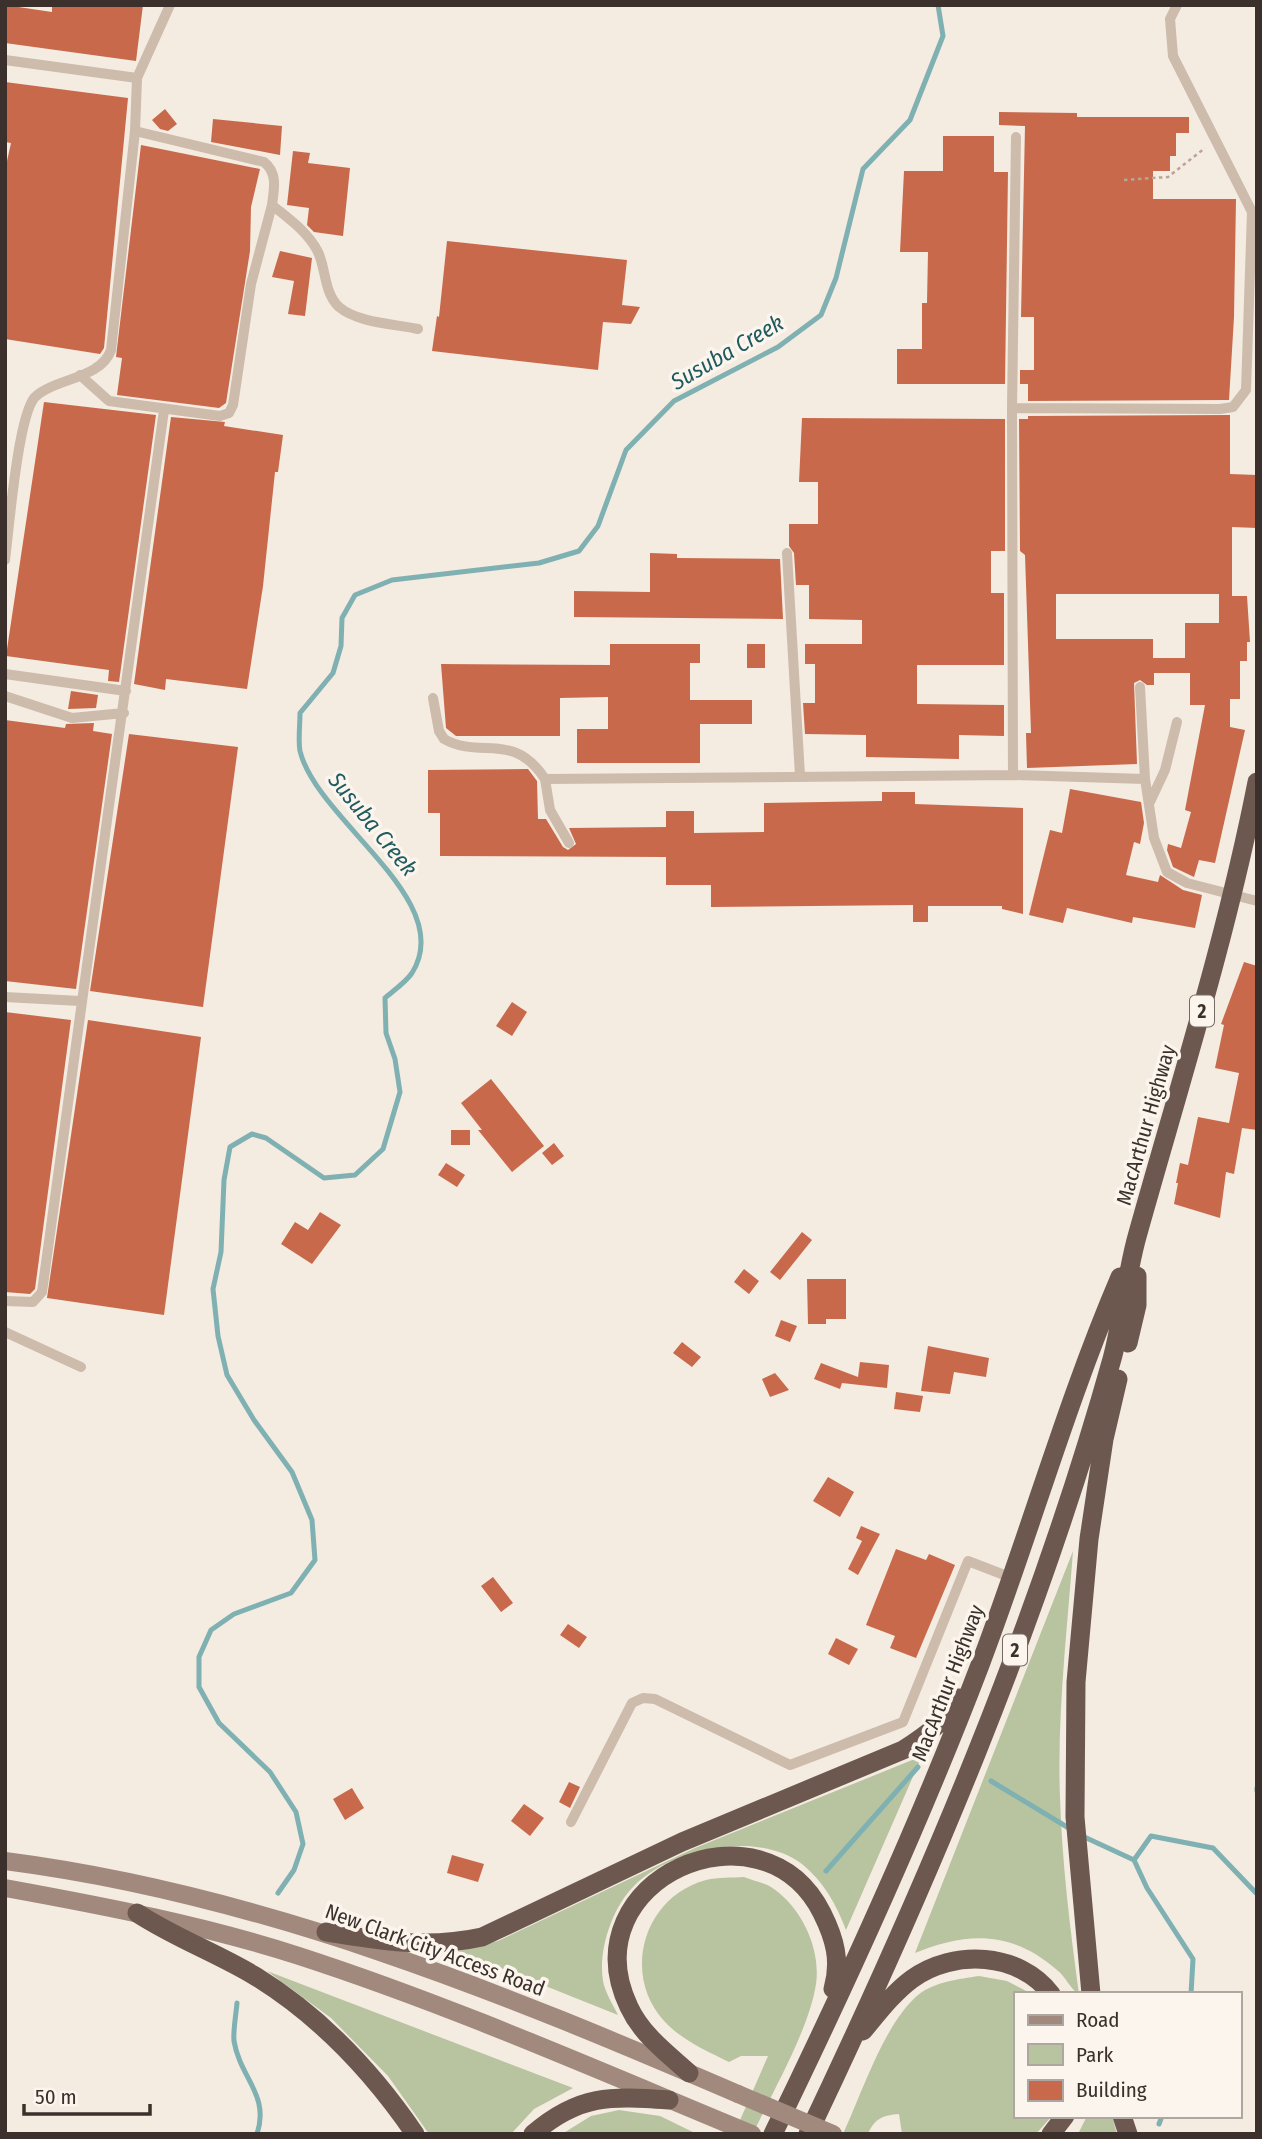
<svg xmlns="http://www.w3.org/2000/svg" width="1262" height="2139" viewBox="0 0 1262 2139" font-family="'Fira Sans Condensed',sans-serif">
  <style>
    .green { fill: #b8c4a0 }
    .lines { fill: none; stroke-linecap: round; stroke-linejoin: round }
    .stream { stroke: #7fb0b2; stroke-width: 5 }
    .building { fill: #c8694b; fill-rule: evenodd }
    .path { stroke: #b9a596; stroke-width: 2.5; stroke-dasharray: 3.5 3.5; stroke-linecap: butt }
    .service { stroke: #cdbbac; stroke-width: 10 }
    .secondary { stroke: #a18a7d; stroke-width: 18 }
    .trunk { stroke: #6c584f; stroke-width: 19 }
    .secondary-bridge { stroke: #a18a7d; stroke-width: 18 }
    .labels { text-anchor: middle; stroke-width: 7; stroke-linejoin: round; paint-order: stroke }
    .shield { fill: #fbf5ee; stroke: #756b66; stroke-width: 2 }
    .shield-label { font-size: 19px; font-weight: bold; fill: #3b302b }
    .street-label { font-size: 21px; fill: #3b302b; stroke: #fbf5ee }
    .water-label { font-size: 23px; font-style: italic; fill: #1f5a5e; stroke: #fbf5ee }
  </style>
  <rect width="100%" height="100%" fill="#f4ebe1"/>
  <path class="green" d="M1073 1551C1067 1632 1057 1715 1060 1797 1062 1863 1070 1928 1079 1994 1070 1989 1066 1977 1057 1970 1012 1931 968 1931 915 1953Z
    M922 1756 846 1930C836 1904 824 1882 802 1864 758 1830 671 1848 634 1886 612 1908 598 1950 603 1981 605 1992 613 2005 618 2015L458 1951 498 1941 695 1848Z
    M744 1877C754 1881 766 1883 774 1889 802 1909 821 1949 816 1984 809 2030 773 2090 753 2134H734L768 2056H741L729 2062C707 2051 683 2041 665 2022 621 1975 643 1897 706 1880 718 1877 732 1878 744 1877Z
    M267 1971 573 2088 534 2109 511 2134H429L388 2076 331 2018Z
    M979 1976 1007 1981 1032 1994H1015V2116H1052L1036 2134H902L899 2114C883 2115 874 2119 868 2134H843C862 2093 884 2024 918 1995 934 1982 959 1979 979 1976Z
    M619 2110 660 2116 697 2134H562L591 2116Z
    M1087 2116H1112L1117 2134H1078Z"/>
  <g class="lines">
    <path class="stream" d="M991 1781 1072 1830
      M1257 1788V1791
      M1080 1835 1134 1860
      M826 1871 918 1767
      M278 1893 294 1870 303 1844 296 1812 270 1772 219 1723 199 1687V1657L211 1630 234 1614 291 1593 315 1560 312 1520 292 1472 254 1420 227 1375 218 1336 213 1289 221 1252 224 1180 230 1147 252 1134 266 1138 324 1178 355 1175 383 1149 400 1092 395 1059 386 1033 385 998C393 991 406 982 412 973 458 900 317 821 300 751 298 740 300 725 300 713L333 673 341 646 342 618 355 595 392 580 539 563 579 551 598 526 626 450 674 401 778 347 821 315 836 278 863 169 910 120 943 36 938 5
      M1191 1994 1193 1959 1147 1888 1134 1860 1151 1836 1213 1848 1257 1894
      M237 2003C236 2015 233 2030 234 2041 240 2078 270 2095 257 2134
      M1159 2124 1162 2116"/>
  </g>
  <path class="building" d="M5 5 52 12V5H143L136 61 5 43Z
    M5 82 128 98 104 348 100 354 5 339V170L11 143 5 142Z
    M165 109 177 124 168 131 160 129 152 120Z
    M999 112 1077 113V117H1189V133H1176V156H1170V171H1153V199H1236L1234 317 1229 400 1028 401V384H1020V370H1034V317H1021L1025 126 999 125Z
    M213 119 282 126 280 155 211 142Z
    M943 136H994V172H1008L1005 384H897V349H922V303H927L928 252H900L904 171H943Z
    M141 145 260 169 251 207 250 251 226 403 219 408 117 395 122 358 116 357Z
    M293 151 310 153 308 163 350 168 343 236 314 232 307 225 309 208 287 205Z
    M447 241 627 260 622 305 640 307 631 324 603 322 598 370 432 351 437 316 439 317Z
    M280 251 312 258 305 316 288 314 294 281 272 277Z
    M44 402 156 415 119 682 108 681 109 670 6 656Z
    M1230 415V474L1257 475V528L1232 527V596H1247L1250 642H1247V661H1240V699H1230V727L1245 730 1215 863 1199 860 1194 877 1173 867 1167 850 1168 844 1181 848 1191 812 1185 810 1205 705H1190V673H1154V685H1147L1140 680 1134 683 1137 764 1027 768 1026 733H1031L1025 555 1020 551 1019 419H1028V416ZM1056 594H1219V623H1185V658H1153V639H1056Z
    M171 417 225 422 224 426 283 435 278 472H275L263 586 247 689 166 679 165 690 134 684Z
    M802 418 1005 419V551H991V593H1004V665H917V704L1004 705V736L959 735V759L866 757V735L805 734 803 703H815V664H805V644H862V620L809 619V585H796L794 553 789 546V524H818V482H799Z
    M650 553 677 554V558L780 559 783 619 574 617V591L650 592Z
    M610 644H700V663H690V700H752V724H700V763H577V729H608V697L560 698V736H456L446 728 441 664 610 665Z
    M747 644H765V668H747Z
    M71 691 98 695 96 708 68 709Z
    M5 720 65 728 66 724 94 723 93 731 112 734 76 989 5 981Z
    M129 734 238 747 203 1007 90 991Z
    M528 769 537 781 538 819H546L563 847 568 850 576 844 569 828 666 827V811H694V833L764 832V803L882 801V792H915V804L1023 808V914L1002 909V906H928V922H913V905L711 907V885H666V857L440 856V813H428V770Z
    M1070 789 1141 802 1144 823 1140 844 1134 842 1126 875 1158 882 1160 875 1183 890 1202 895 1195 928 1133 917 1132 923 1067 908 1063 923 1029 915 1050 830 1062 833Z
    M1244 962 1257 966V1130L1242 1128 1234 1174 1226 1172 1220 1218 1174 1204 1178 1183H1176L1180 1163 1188 1165 1198 1117 1229 1123 1239 1073 1215 1068 1224 1025 1221 1024Z
    M512 1002 527 1012 512 1036 496 1026Z
    M5 1012 71 1020 35 1289 30 1294 5 1292Z
    M88 1020 201 1037 164 1315 47 1298Z
    M491 1079 544 1146 512 1172 478 1130H482L461 1103Z
    M451 1130H470V1145H451Z
    M554 1143 564 1156 552 1165 542 1153Z
    M446 1163 465 1175 457 1187 438 1175Z
    M320 1212 341 1225 312 1264 281 1244 295 1222 308 1230Z
    M802 1232 812 1240 780 1280 770 1272Z
    M744 1269 759 1281 749 1294 734 1282Z
    M807 1279H846V1319H826V1324H808Z
    M781 1320 797 1326 790 1342 775 1336Z
    M682 1342 701 1357 692 1367 673 1353Z
    M928 1346 989 1358 986 1377 954 1372 950 1394 921 1391Z
    M860 1362 889 1365 887 1388 842 1383 840 1389 814 1379 821 1363 858 1377Z
    M775 1373 789 1390 770 1397 762 1379Z
    M896 1392 923 1396 920 1412 894 1409Z
    M828 1477 854 1492 840 1517 813 1501Z
    M861 1526 880 1534 858 1575 848 1569 862 1541 856 1538Z
    M896 1549 926 1560 929 1554 955 1565 916 1658 890 1648 895 1636 866 1625Z
    M493 1577 513 1603 501 1612 481 1586Z
    M568 1624 587 1637 579 1648 560 1635Z
    M836 1638 858 1649 849 1665 828 1654Z
    M569 1782 580 1787 570 1808 559 1802Z
    M352 1788 364 1808 345 1820 333 1799Z
    M524 1804 544 1818 530 1836 511 1821Z
    M452 1855 484 1864 478 1882 447 1873Z"/>
  <g class="lines">
    <path class="path" d="M1124 180 1168 177 1205 148"/>
    <path class="service" d="M5 60 137 78
      M135 131 264 162C278 173 274 189 272 205 289 219 308 232 318 252 326 269 324 293 339 307 358 323 395 324 418 329
      M80 375 109 401 220 416 229 413 233 405 251 284 272 205
      M1012 408 1016 137
      M787 553 800 776
      M5 560C9 529 18 415 35 397 55 378 101 379 111 350L135 131 137 78 170 5
      M5 674 126 691
      M1140 687 1145 779
      M5 696 72 718 124 713
      M433 698 439 731 444 739C481 760 513 730 545 779L1013 775 1012 408 1220 409 1233 407 1246 390 1252 212 1173 56 1170 19 1177 5
      M1013 775 1145 779 1154 838 1167 872 1187 883 1257 901
      M545 779 550 810 569 843
      M1150 802 1165 770 1177 722
      M5 997 80 1001
      M5 1301 33 1302 42 1292C80 998 125 704 164 410
      M5 1332 81 1367
      M571 1822 632 1703 643 1698 655 1699 790 1765 903 1722 968 1561 1012 1578"/>
    <path class="secondary" d="M5 1861C262 1894 501 1992 738 2094
      M5 1888C104 1906 203 1925 299 1956 453 2006 602 2072 752 2134"/>
    <path class="trunk" d="M1128 1343 1137 1305V1276
      M137 1913C175 1938 217 1953 255 1976 320 2016 372 2071 415 2134
      M326 1932C380 1941 428 1949 482 1937L682 1842 903 1750C925 1736 946 1721 959 1698
      M1091 1994 1075 1817 1076 1682 1089 1539 1104 1439 1118 1379
      M863 2031C878 2013 893 1993 912 1979 954 1949 1019 1952 1051 1994
      M689 2073C667 2053 642 2035 629 2007 568 1879 762 1794 822 1913 835 1939 841 1961 833 1989
      M1122 2116 1128 2134
      M533 2134C579 2094 611 2096 669 2100
      M773 2134C848 1980 919 1825 980 1665 1029 1536 1066 1403 1120 1277
      M808 2134C927 1884 1037 1626 1112 1359 1123 1318 1126 1274 1138 1233 1180 1083 1227 935 1257 782
      M1051 2134 1065 2116"/>
    <path class="secondary-bridge" d="M738 2094 833 2134"/>
  </g>
  <g class="labels">
    <g class="shield">
      <rect x="1190" y="995.5" width="24" height="31" rx="5"/>
      <rect x="1003" y="1634.5" width="24" height="31" rx="5"/>
    </g>
    <g class="shield-label">
      <text x="1202" y="1018">2</text>
      <text x="1015" y="1657">2</text>
    </g>
    <g class="street-label">
      <text transform="translate(1146 1125) rotate(-74)" y="7">MacArthur Highway</text>
      <text transform="translate(948 1683) rotate(-69)" y="7">MacArthur Highway</text>
      <text transform="translate(435 1950) rotate(20)" y="7">New Clark City Access Road</text>
    </g>
    <g class="water-label">
      <text transform="translate(727 352) rotate(-30)" y="8">Susuba Creek</text>
      <text transform="translate(373 824) rotate(51)" y="8">Susuba Creek</text>
    </g>
  </g>
  <rect width="1262" height="2139" fill="none" stroke="#3b302b" stroke-width="14"/>
  <rect x="1014" y="1992" width="228" height="126" fill="#fbf5ee" stroke="#aea6a0" stroke-width="2"/>
  <rect x="1028" y="2015" width="35" height="10" fill="#a18a7d" stroke="#aea6a0" stroke-width="2"/>
  <text x="1076" y="2027" font-size="21" fill="#3b302b">Road</text>
  <rect x="1028" y="2044" width="35" height="21" fill="#b8c4a0" stroke="#aea6a0" stroke-width="2"/>
  <text x="1076" y="2062" font-size="21" fill="#3b302b">Park</text>
  <rect x="1028" y="2080" width="35" height="21" fill="#c8694b" stroke="#aea6a0" stroke-width="2"/>
  <text x="1076" y="2097" font-size="21" fill="#3b302b">Building</text>
  <path d="M24 2104v10h126v-10" fill="none" stroke="#3b302b" stroke-width="3.5"/>
  <text x="35" y="2104" font-size="21" fill="#3b302b" stroke="#fbf5ee" stroke-width="5" paint-order="stroke">50 m</text>
</svg>
